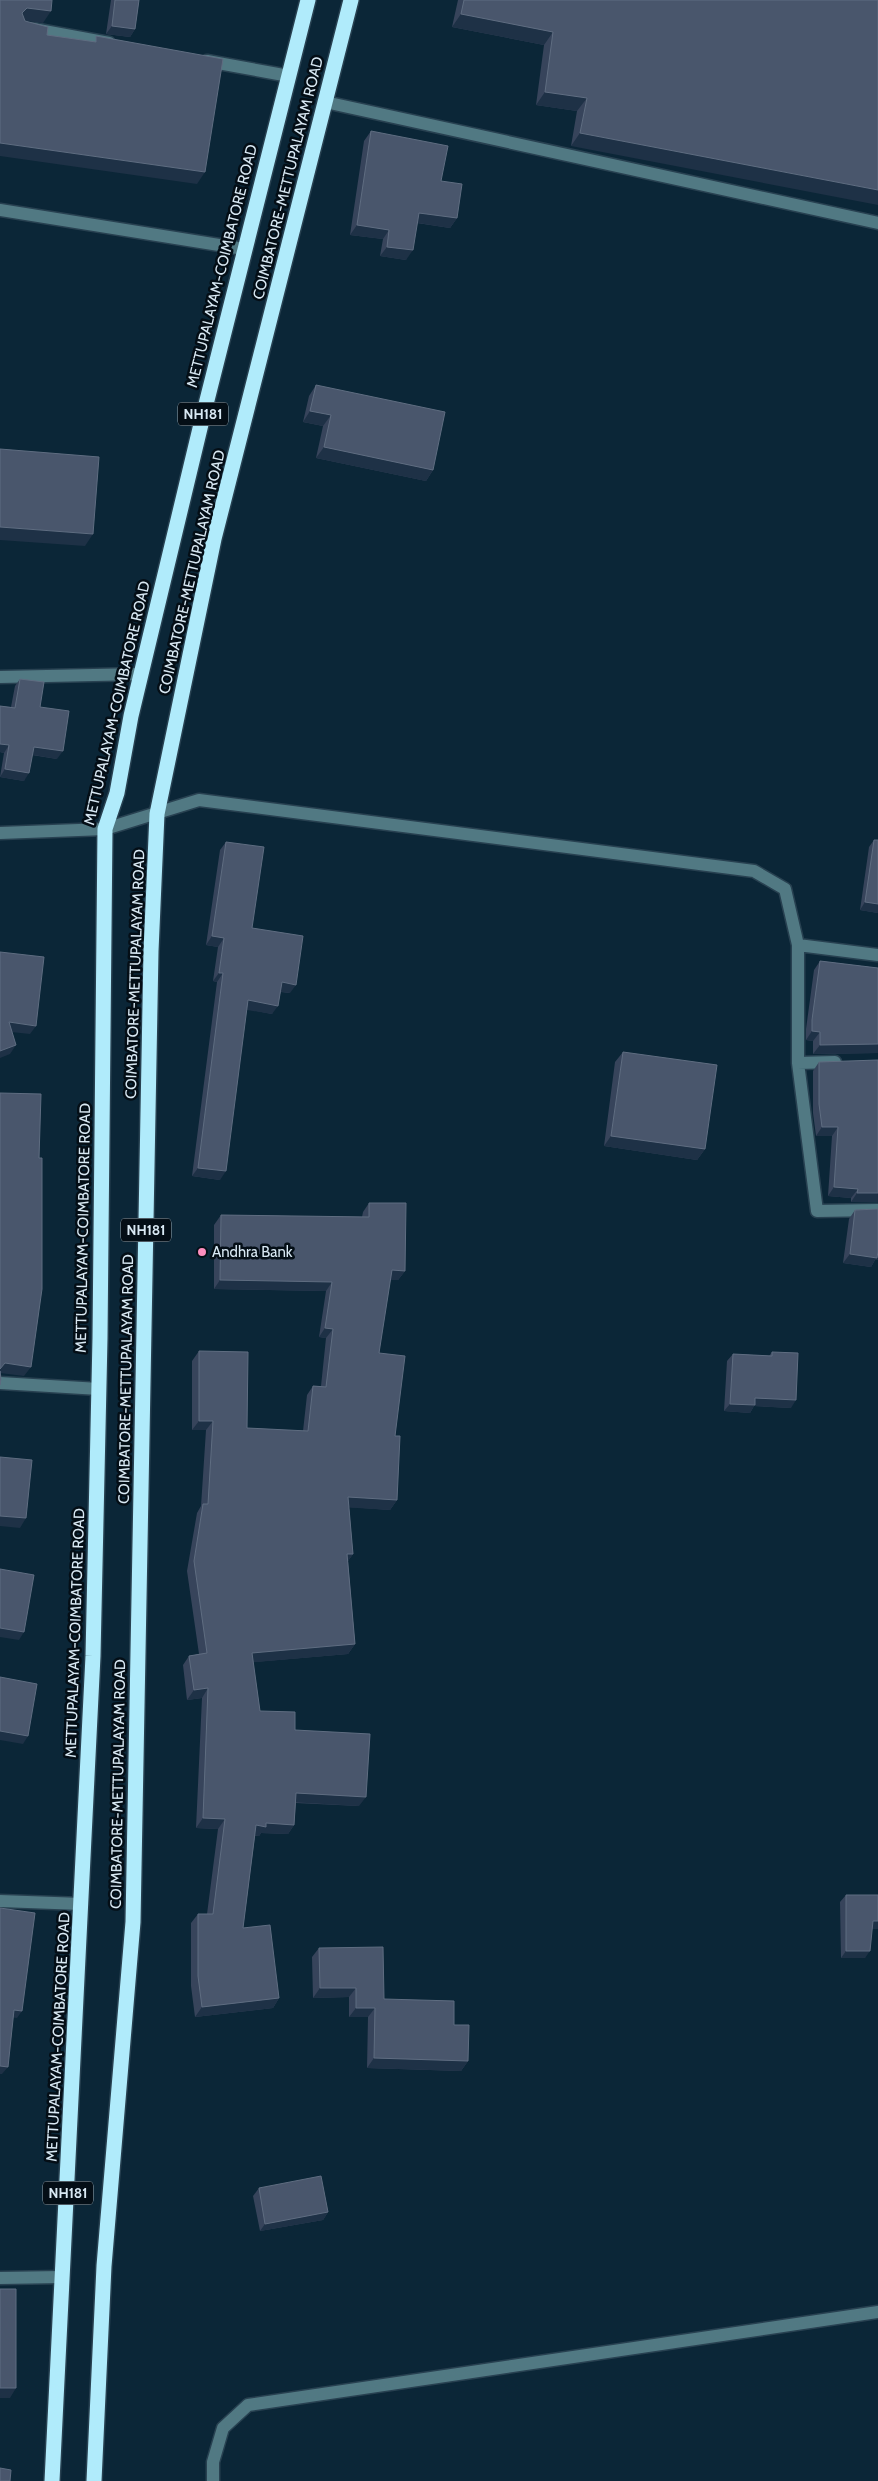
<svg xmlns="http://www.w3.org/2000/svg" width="878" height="2481" viewBox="0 0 878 2481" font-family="Cabin,sans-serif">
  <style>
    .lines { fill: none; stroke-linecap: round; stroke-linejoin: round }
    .minor-casing { stroke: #284151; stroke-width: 15 }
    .highway-casing { stroke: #284151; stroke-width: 18 }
    .minor { stroke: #517983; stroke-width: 12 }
    .highway { stroke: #b0ebfb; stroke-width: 15 }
    .wall { fill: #37445b }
    .shaded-wall { fill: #1e3146 }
    .building { fill: #49566c; stroke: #5f6d81 }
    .poi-dot { fill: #fd8ebe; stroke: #040e16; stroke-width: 2 }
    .labels { text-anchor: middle; stroke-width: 5; stroke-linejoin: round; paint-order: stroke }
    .shield { fill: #040e16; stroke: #99a7b1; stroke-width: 1 }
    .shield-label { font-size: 14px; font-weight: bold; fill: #d9e9f4 }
    .street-label { font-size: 15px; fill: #d9e9f4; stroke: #040e16 }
    .poi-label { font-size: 15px; fill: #d9e9f4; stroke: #040e16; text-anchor: start }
  </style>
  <rect width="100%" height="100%" fill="#0b2637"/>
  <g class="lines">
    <defs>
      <path id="minor" d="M33 29 109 43
        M207 61 289 76
        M325 102 878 223
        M0 210 244 249
        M0 677 141 674
        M0 833 105 829 199 800 754 871 785 889 798 945 878 955
        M798 945V1063L817 1211 878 1210
        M798 1063 835 1062
        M0 1383 99 1389
        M0 1901 82 1904
        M0 2278 61 2277
        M213 2481V2462L223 2428 248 2405 878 2312"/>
      <path id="highway" d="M52 2481 93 1656 100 1338 105 829 117 793 131 716 202 420 308 0
        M94 2481 104 2266 133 1922 151 951 157 814 214 539 351 0"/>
    </defs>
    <use href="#minor" class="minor-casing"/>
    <use href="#highway" class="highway-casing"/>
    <use href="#minor" class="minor"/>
    <use href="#highway" class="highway"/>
  </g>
  <path class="wall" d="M111 0H139L135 29 130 37 106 34Z
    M458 0H878L571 146 577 111 536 105 544 45 452 27Z
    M371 131 441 181 457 218 450 228 417 223 406 260 380 256 383 239 350 235 364 141Z
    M316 385 433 470 426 481 316 458 323 426 303 422 309 396Z
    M20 679 40 707 57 759 32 755 24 781 0 777 4 753 0 752V706L11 707 15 686Z
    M874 840 878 913 860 910 869 847Z
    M226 842 252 928 290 993 281 992 272 1014 246 1009 220 1180 192 1176 217 982 213 981 218 947 206 945 220 850Z
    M820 961 878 968V1053L813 1054V1041L806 1040V1029L814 970Z
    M623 1052 705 1149 697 1160 604 1146 615 1062Z
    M819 1062 878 1202H851V1198L828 1196 832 1136H816L813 1113V1071Z
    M369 1203 405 1271 398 1280H390L379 1353 395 1436 397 1500 390 1510 349 1507 353 1554 348 1561 355 1644 348 1654 253 1662 260 1711 295 1730 359 1806 296 1803 294 1825 288 1834 261 1833 259 1836H255L243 1928 279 1998 273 2008 195 2017 191 1986V1923L198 1914H207L218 1829 196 1828 202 1698 187 1700 183 1665 189 1656 199 1654 187 1571 197 1513 201 1506 206 1430H192V1361L199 1351 247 1428 303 1431 307 1395 313 1386H321L326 1338 319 1337 326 1291 214 1289V1225L221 1215 362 1217 363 1212Z
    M878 1209V1260H875L871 1267 843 1263 849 1219 855 1210Z
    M772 1352 791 1408 754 1406 750 1413 724 1411 727 1361 733 1354 769 1356Z
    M846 1895 872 1929 865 1958H841L840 1902Z
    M319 1948 384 1999 454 2025 468 2061 461 2071 367 2068 368 2017H349V1997L313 1998 312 1957Z
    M259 2188 328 2212 323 2220 260 2231 253 2196Z"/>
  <path class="shaded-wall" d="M27 8 51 11 43 23 19 20 22 13Z
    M461 14 553 32 544 45 452 27Z
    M112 26 135 29 130 37 106 34Z
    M545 92 587 98 577 111 536 105Z
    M580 133 878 190V205L571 146Z
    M0 143 205 172 197 184 0 156Z
    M419 213 457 218 450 228 412 222Z
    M357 225 389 230 383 239 350 235Z
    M387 247 413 250 406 260 380 256Z
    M310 411 331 415 323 426 303 422Z
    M324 447 433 470 426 481 316 458Z
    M0 527 93 534 85 546 0 540Z
    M0 744 9 745 4 753 0 752Z
    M34 747 63 751 57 759 28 754Z
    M5 769 29 773 24 781 0 777Z
    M865 902 878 904V913L860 910Z
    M212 936 224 938 218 947 206 945Z
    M219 973H223L217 982 213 981Z
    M282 982 296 985 290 993 276 991Z
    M248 1000 278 1006 272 1014 241 1009Z
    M9 1022 36 1026 30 1034 2 1031Z
    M812 1031 820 1032 813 1041 806 1040Z
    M878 1044V1053L813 1054 820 1045Z
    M16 1045 10 1054 0 1058V1051Z
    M822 1127H838L832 1136H816Z
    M611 1136 705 1149 697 1160 604 1146Z
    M198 1168 226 1171 220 1180 192 1176Z
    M834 1187 858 1189 851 1198 828 1196Z
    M857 1193H878V1202H851Z
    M878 1251V1260H875L871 1267 843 1263 850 1254Z
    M392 1270 405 1271 398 1280H385Z
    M220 1280 332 1282 326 1291 214 1289Z
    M325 1328 333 1329 326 1338 319 1337Z
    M5 1363 31 1367 24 1376 0 1373V1369Z
    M755 1398 796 1400 791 1408 754 1406 750 1413 724 1411 730 1404Z
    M199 1421H213L206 1430H192Z
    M348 1497 397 1500 390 1510 341 1507Z
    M0 1516 26 1518 20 1528 0 1526Z
    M347 1554H353L346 1564Z
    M0 1628 24 1632 19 1640 0 1637Z
    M355 1644 348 1654 245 1663 252 1653Z
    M208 1688 202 1698 187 1700 194 1690Z
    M0 1731 28 1736 23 1744 0 1740Z
    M296 1793 366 1797 359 1806 290 1802Z
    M203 1818 225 1819 218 1829 196 1828Z
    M266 1823 294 1825 288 1834 261 1833 259 1836 250 1835 256 1825Z
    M873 1921H878V1929H867Z
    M846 1951H870L865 1958H841Z
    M320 1988H356L349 1997 313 1998Z
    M279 1998 273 2008 195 2017 202 2007Z
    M356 2008H375L368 2017H349Z
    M14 2010 22 2011 17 2018 9 2017Z
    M374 2058 468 2061 461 2071 367 2068Z
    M0 2066 8 2067 2 2074H0Z
    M328 2212 323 2220 260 2231 265 2224Z
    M0 2388H16L10 2398H0Z"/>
  <path class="building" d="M0 0H52L51 11 27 8 22 13 25 21 48 27 47 35 96 42V36L223 59 205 172 0 143Z
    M115 0H139L135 29 112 26Z
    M464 0H878V190L580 133 587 98 545 92 553 32 461 14Z
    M371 131 448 146 441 181 462 184 457 218 419 213 413 250 387 247 389 230 357 225Z
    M316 385 445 412 433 470 324 447 331 415 310 411Z
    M0 449 99 457 93 534 0 527Z
    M20 679 44 682 40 707 69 711 63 751 34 747 29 773 5 769 9 745 0 744V706L15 708Z
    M874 840H878V904L865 902Z
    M226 842 264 847 252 928 303 936 296 985 282 982 278 1006 248 1000 226 1171 198 1168 223 973H219L224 938 212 936Z
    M0 952 44 957 36 1026 9 1022 16 1045 0 1051Z
    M820 961 878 968V1044L820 1045V1032L812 1031V1020Z
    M623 1052 717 1065 705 1149 611 1136Z
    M878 1060V1193H857L858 1189 834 1187 838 1127H822L819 1104V1062Z
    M0 1093 41 1094 39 1158H42V1289L31 1367 5 1363 0 1369Z
    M369 1203H406L405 1271 392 1270 379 1353 405 1356 395 1436H400L397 1500 348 1497 353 1554H347L355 1644 252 1653 260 1711 295 1712V1730L370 1734 366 1797 296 1793 294 1825 266 1823V1827L256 1825 243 1928 270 1925 279 1998 202 2007 198 1976V1914H213L225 1819 203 1818 208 1688 194 1690 189 1656 207 1653 194 1561 203 1504H208L213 1421H199V1351L248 1352 247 1428 308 1431 313 1386 326 1387 333 1329 325 1328 332 1282 220 1280 221 1215 369 1217Z
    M878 1209V1251L877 1258 850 1254 855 1210Z
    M772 1352 798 1353 796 1400 755 1398V1405L730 1404 733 1354 772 1356Z
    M0 1371 1 1379 0 1385Z
    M0 1457 32 1460 26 1518 0 1516Z
    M0 1569 34 1575 24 1632 0 1628Z
    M0 1677 37 1684 28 1736 0 1731Z
    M846 1895H878V1921H873L870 1951H846Z
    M0 1908 35 1913 22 2011 14 2010 8 2067 0 2066Z
    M383 1947 384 1999 454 2001V2025H469L468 2061 374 2058 375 2008H356V1988H320L319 1948Z
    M321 2176 328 2212 265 2224 259 2188Z
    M0 2289H16V2388H0Z
    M0 2468 11 2470 10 2481H0Z"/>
  <circle class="poi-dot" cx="202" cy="1252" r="5"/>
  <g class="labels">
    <g class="shield">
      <rect x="178" y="402.5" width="50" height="23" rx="4"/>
      <rect x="121" y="1218.5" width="50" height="23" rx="4"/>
      <rect x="43" y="2181.5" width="50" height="23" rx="4"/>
    </g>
    <g class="shield-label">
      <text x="203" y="419">NH181</text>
      <text x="146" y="1235">NH181</text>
      <text x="68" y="2198">NH181</text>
    </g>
    <g class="street-label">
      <text transform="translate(288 178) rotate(-76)" y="5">COIMBATORE-METTUPALAYAM ROAD</text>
      <text transform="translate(222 266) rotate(-76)" y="5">METTUPALAYAM-COIMBATORE ROAD</text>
      <text transform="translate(192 572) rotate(-77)" y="5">COIMBATORE-METTUPALAYAM ROAD</text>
      <text transform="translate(117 703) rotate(-77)" y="5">METTUPALAYAM-COIMBATORE ROAD</text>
      <text transform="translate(135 974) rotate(-88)" y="5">COIMBATORE-METTUPALAYAM ROAD</text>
      <text transform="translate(83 1228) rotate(-89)" y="5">METTUPALAYAM-COIMBATORE ROAD</text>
      <text transform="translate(126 1379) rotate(-89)" y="5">COIMBATORE-METTUPALAYAM ROAD</text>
      <text transform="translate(75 1633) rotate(-88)" y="5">METTUPALAYAM-COIMBATORE ROAD</text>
      <text transform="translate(118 1784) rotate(-89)" y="5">COIMBATORE-METTUPALAYAM ROAD</text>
      <text transform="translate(58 2037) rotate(-87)" y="5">METTUPALAYAM-COIMBATORE ROAD</text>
    </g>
    <g class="poi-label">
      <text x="212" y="1257">Andhra Bank</text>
    </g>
  </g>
</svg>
